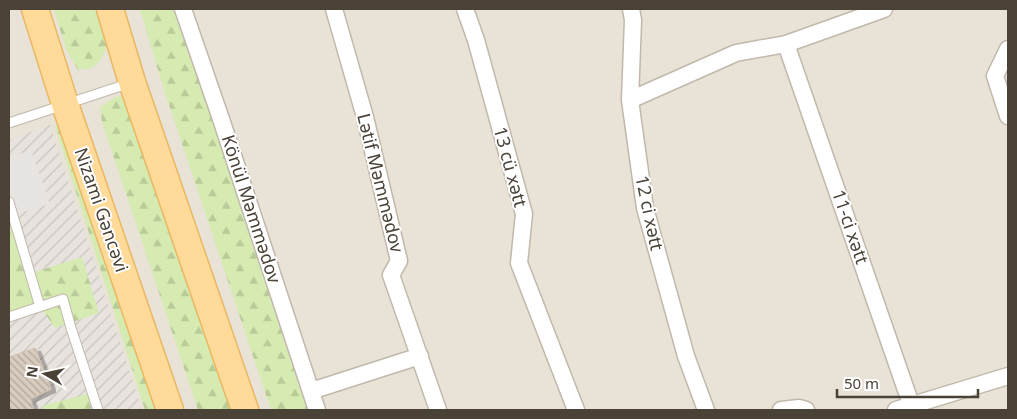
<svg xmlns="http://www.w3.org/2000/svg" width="1017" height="419" viewBox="0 0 1017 419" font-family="'Noto Sans',sans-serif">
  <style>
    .residential { fill: #e9e2d7 }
    .industrial { fill: url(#industrial-furrows) }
    .forest { fill: url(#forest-firs) }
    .parking { fill: #e7e4e1 }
    .building { fill: url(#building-back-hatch); stroke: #d3c3b1; filter: url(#shadow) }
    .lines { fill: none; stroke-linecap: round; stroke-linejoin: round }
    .service-casing { stroke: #c1b8ab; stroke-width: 11 }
    .minor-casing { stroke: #c1b8ab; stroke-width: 19 }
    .primary-casing { stroke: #eab763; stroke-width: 29 }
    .service { stroke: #fff; stroke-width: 9 }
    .minor { stroke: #fff; stroke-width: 16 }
    .primary { stroke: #ffda99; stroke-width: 26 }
    .labels { text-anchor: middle; stroke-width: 4; stroke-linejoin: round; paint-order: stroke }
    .street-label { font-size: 18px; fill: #4a4137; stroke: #fff }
  </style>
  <defs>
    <pattern id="industrial-furrows" width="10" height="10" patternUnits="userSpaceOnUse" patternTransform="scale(1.25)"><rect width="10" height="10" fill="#e8e3de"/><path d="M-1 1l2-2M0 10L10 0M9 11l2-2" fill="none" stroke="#c8c4bf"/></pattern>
    <pattern id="forest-firs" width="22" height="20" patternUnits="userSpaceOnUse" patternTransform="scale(1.25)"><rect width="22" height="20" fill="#d5ebb1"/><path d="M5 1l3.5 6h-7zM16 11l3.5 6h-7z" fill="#b8cb99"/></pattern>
    <pattern id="building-back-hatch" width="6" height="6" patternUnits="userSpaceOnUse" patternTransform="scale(1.25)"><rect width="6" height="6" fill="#d8ccbe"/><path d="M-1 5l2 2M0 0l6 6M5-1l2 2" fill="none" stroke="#b1a79b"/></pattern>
    <filter id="shadow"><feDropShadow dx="5.5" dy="3" stdDeviation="0" flood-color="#0004"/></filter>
  </defs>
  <rect width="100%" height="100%" fill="#f5f1e9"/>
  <path class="residential" d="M9 9H1008V410H9Z"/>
  <path class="industrial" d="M50 125 142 410H9V140Z"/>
  <path class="forest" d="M54 9H101L108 32 107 45 101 60 92 68 78 70 66 49Z
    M140 9H176L307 410H271L164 90Z
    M126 96 237 410H198L102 122 100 107 115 97Z
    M63 122 161 410H145L55 126Z
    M15 219 35 272 82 257 99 313 55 328 39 305 9 313V221Z
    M87 394 92 410H43L42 406Z"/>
  <path class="parking" d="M31 150 50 204 9 216V158Z"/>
  <path class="building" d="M35 348 51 389 30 399 34 410H9V357Z"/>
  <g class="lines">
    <defs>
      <path id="service" d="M9 123 130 83
        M9 202 40 307
        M9 317 63 299 71 328 98 410"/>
      <path id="minor" d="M183 9 221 119 317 410
        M334 9 365 117 399 261 391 275 438 410
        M465 9 476 40 524 214 519 263 576 410
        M631 9 633 20 630 100 645 208 686 356 706 410
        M786 44 913 410
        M1008 49 995 76 1008 116
        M630 100 736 53 786 44 884 9
        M311 391 420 356
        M781 410 799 408 806 410
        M896 410 1008 376"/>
      <path id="primary" d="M35 9 65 104 170 410
        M110 9 132 82 245 410"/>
    </defs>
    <use href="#service" class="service-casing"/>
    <use href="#minor" class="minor-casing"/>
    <use href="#primary" class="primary-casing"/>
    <use href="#service" class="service"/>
    <use href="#minor" class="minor"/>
    <use href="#primary" class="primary"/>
  </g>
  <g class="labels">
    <g class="street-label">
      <text transform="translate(510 167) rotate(75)" y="6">13 cü xətt</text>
      <text transform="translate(380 183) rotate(76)" y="6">Lətif Məmmədov</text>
      <text transform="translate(251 209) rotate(72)" y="6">Könül Məmmədov</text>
      <text transform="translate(101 210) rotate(71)" y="6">Nizami Gəncəvi</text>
      <text transform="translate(649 213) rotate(78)" y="6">12 ci xətt</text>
      <text transform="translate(850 227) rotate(71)" y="6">11-ci xətt</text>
    </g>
  </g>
  <rect width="1017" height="419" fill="none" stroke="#4a4137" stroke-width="20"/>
  <g transform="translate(45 374) rotate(279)" stroke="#ffffff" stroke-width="4" paint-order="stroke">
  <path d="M0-4L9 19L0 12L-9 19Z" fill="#4a4137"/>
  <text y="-8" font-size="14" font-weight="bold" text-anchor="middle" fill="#4a4137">N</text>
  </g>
  <path d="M837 389v8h141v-8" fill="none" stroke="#4a4137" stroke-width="2.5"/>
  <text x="844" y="389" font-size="15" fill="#4a4137" stroke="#ffffff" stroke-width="4" paint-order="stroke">50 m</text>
</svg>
